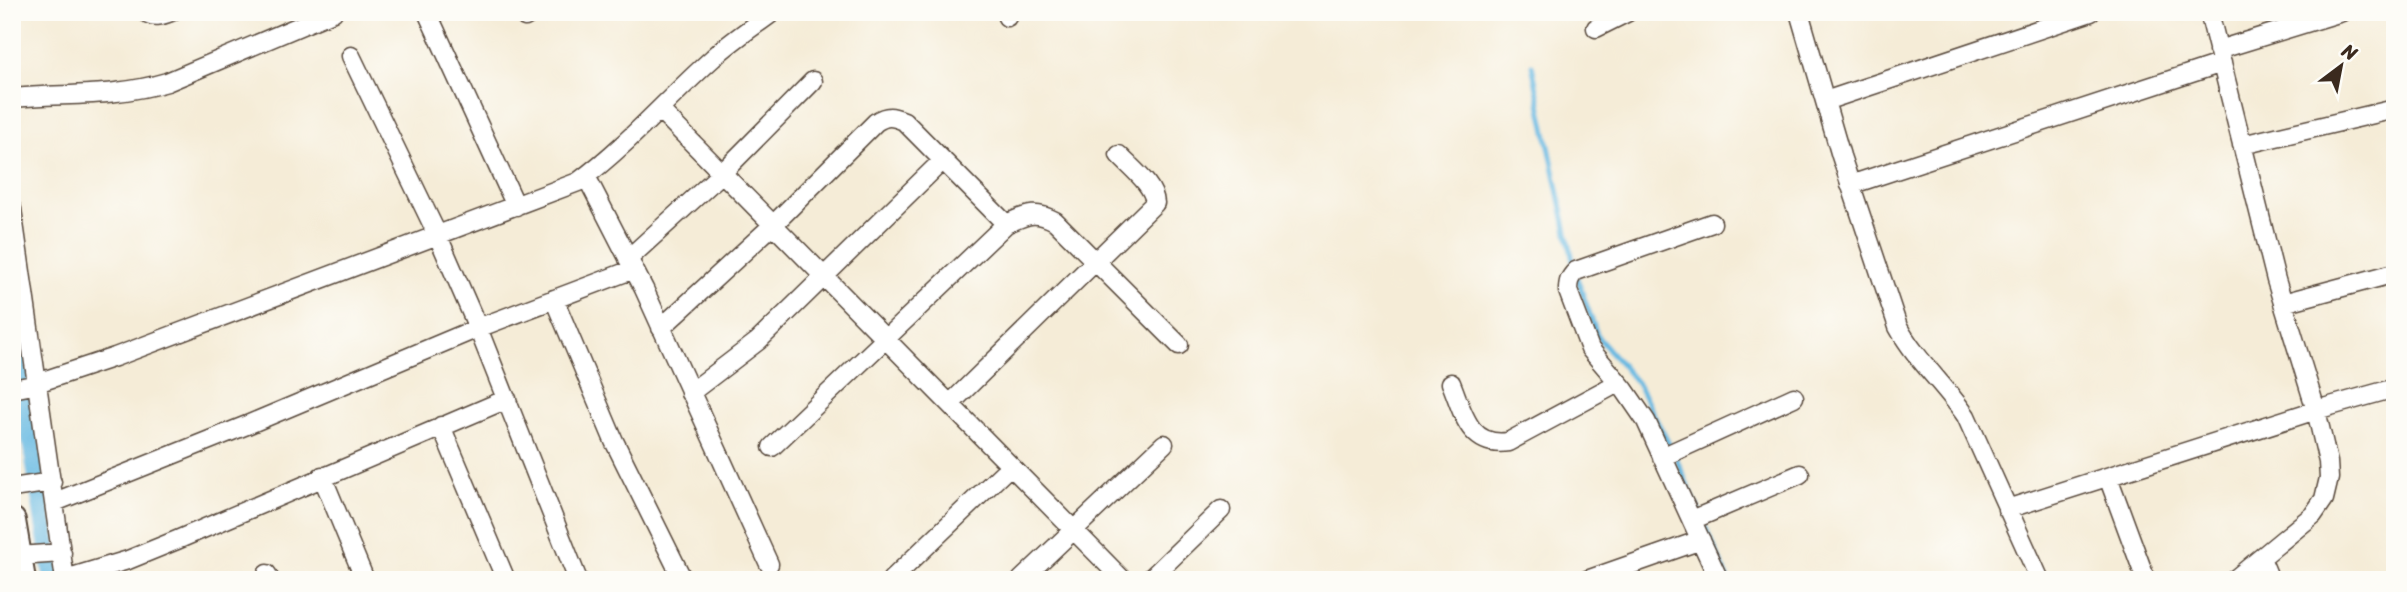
<svg xmlns="http://www.w3.org/2000/svg" width="2407" height="592" viewBox="0 0 2407 592" font-family="Sriracha,sans-serif">
  <style>
    .lines { fill: none; stroke-linecap: round; stroke-linejoin: round }
    .stream { stroke: #66b9e2; stroke-width: 5 }
    .canal { stroke: #66b9e2; stroke-width: 18 }
    .street-casing { stroke: #57473a; stroke-width: 21 }
    .secondary-casing { stroke: #57473a; stroke-width: 30 }
    .street { stroke: #fff; stroke-width: 18 }
    .secondary { stroke: #fff; stroke-width: 26 }
  </style>
  <rect width="100%" height="100%" fill="#fdfcf7"/>
  <filter id="ink" filterUnits="userSpaceOnUse"><feTurbulence type="fractalNoise" baseFrequency=".0143" numOctaves="2"/><feDisplacementMap in="SourceGraphic" scale="14" xChannelSelector="R" yChannelSelector="G"/><feConvolveMatrix kernelMatrix="1 2 1 2 8 2 1 2 1" color-interpolation-filters="sRGB"/></filter>
  <filter id="wash" filterUnits="userSpaceOnUse"><feTurbulence type="fractalNoise" baseFrequency=".00686" numOctaves="4" result="noise"/><feDisplacementMap in="SourceGraphic" scale="28" xChannelSelector="R" yChannelSelector="G"/><feGaussianBlur stdDeviation="1.57" result="paint"/><feColorMatrix in="noise" values="0 0 0 0 0 0 0 0 0 0 0 0 0 0 0 0 0 1.4 0 .05"/><feComposite in="paint" operator="in"/></filter>
  <g filter="url(#wash)">
    <rect width="100%" height="100%" fill="#f5ecd7"/>
    <g class="lines">
      <path class="stream" d="M1532 65 1574 266
        M1577 278 1598 337 1639 386 1671 448
        M1675 456 1700 513
        M1703 520 1728 580"/>
      <path class="canal" d="M12 320 53 580"/>
    </g>
  </g>
  <g filter="url(#ink)">
    <g class="lines">
      <defs>
        <path id="street" d="M145 12C154 18 161 16 171 12
          M427 12 516 206
          M1005 12 1007 17
          M1799 12 1841 156 1898 327C1916 360 1945 385 1966 416L2040 580
          M2209 12 2276 280 2316 410 2328 462 2329 478 2324 499 2313 515 2234 580
          M525 17 533 12
          M1596 28 1628 12
          M2218 50 2342 12
          M351 56 437 234 478 328 578 580
          M12 98C67 93 113 98 167 82L333 12
          M1825 101 2091 12
          M660 110 1123 580
          M2242 145 2395 109
          M586 176 644 289 769 564
          M1850 185 2222 63
          M12 209 65 580
          M1712 223 1576 271C1569 278 1568 282 1568 291L1590 349 1624 389 1646 421 1719 580
          M628 259 722 173 813 81
          M554 299 614 441 683 580
          M2283 303 2395 273
          M661 328 773 225 876 122C887 115 892 116 904 121L1006 224
          M1451 383C1463 412 1469 448 1508 442L1618 383
          M12 389 28 386 115 357 578 182C628 145 667 99 713 58 731 41 753 27 773 12
          M690 393 758 341 943 160
          M950 404 1155 203C1154 185 1131 168 1119 155
          M441 426 506 580
          M772 447 1006 224C1027 215 1034 210 1055 221L1179 345
          M1662 457 1794 397
          M322 476 365 580
          M2108 477 2146 580
          M12 488 52 482
          M55 502 247 425 478 328 634 269
          M2007 509 2316 410 2395 388
          M1692 520 1800 474
          M18 556 62 553
          M2261 558 2270 580
          M267 574 270 580
          M65 579 128 560 177 540 507 399
          M891 580 1010 466
          M1021 580 1164 444
          M1149 580 1221 510
          M1587 580 1701 540"/>
        <path id="secondary" d="M12 521 22 580"/>
      </defs>
      <use href="#street" class="street-casing"/>
      <use href="#secondary" class="secondary-casing"/>
      <use href="#street" class="street"/>
      <use href="#secondary" class="secondary"/>
    </g>
  </g>
  <rect width="2407" height="592" fill="none" stroke="#fdfcf7" stroke-width="42"/>
  <g transform="translate(2341 66) rotate(32)" stroke="#fdfcf7" stroke-width="5" paint-order="stroke">
  <path d="M0-5L12 26L0 18L-12 26Z" fill="#3b2a1e"/>
  <text y="-10" font-size="19" font-weight="bold" text-anchor="middle" fill="#3b2a1e">N</text>
  </g>
</svg>
